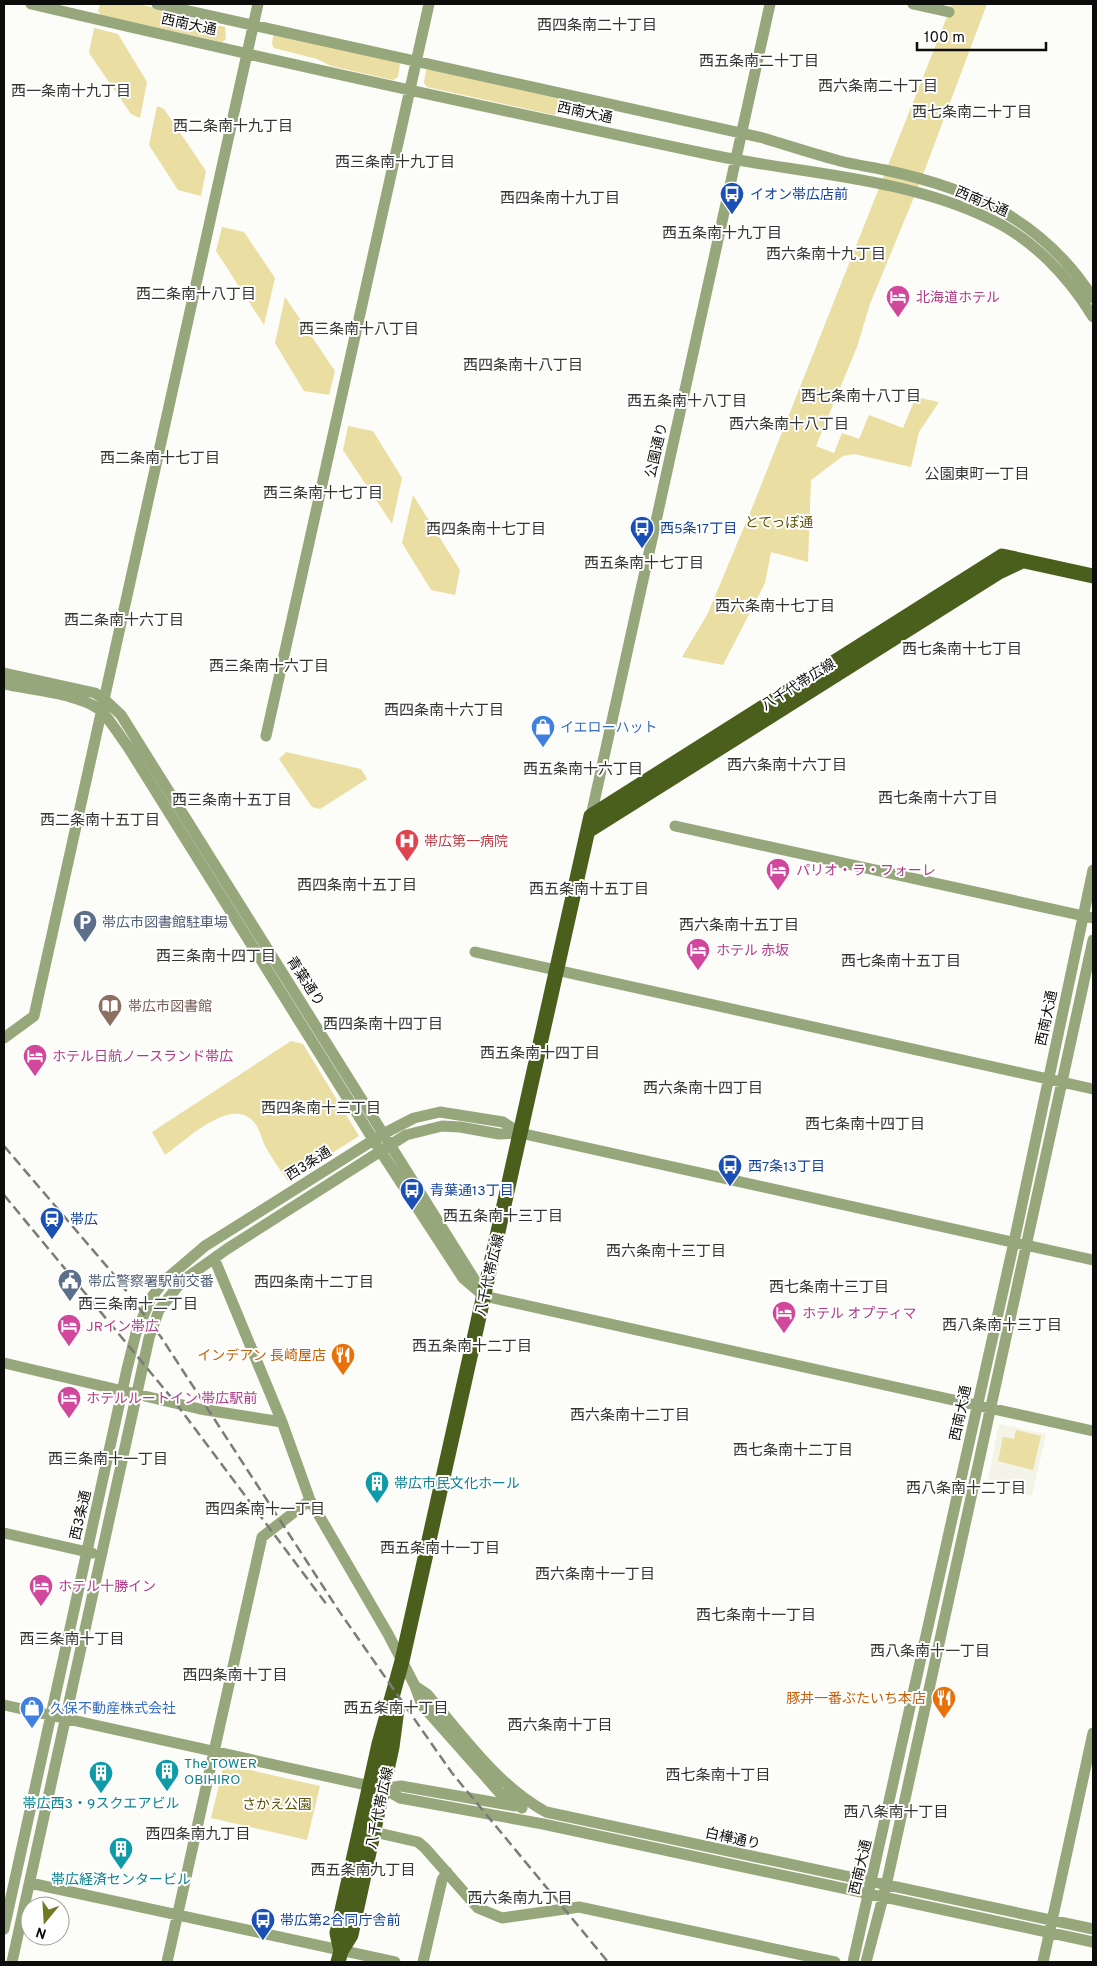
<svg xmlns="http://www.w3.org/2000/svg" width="1097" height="1966" viewBox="0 0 1097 1966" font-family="Overpass,'Noto Sans JP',sans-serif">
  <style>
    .built { fill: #f4f3e7 }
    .park { fill: #eadea3 }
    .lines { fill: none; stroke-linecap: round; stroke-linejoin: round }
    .minor { stroke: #97a77c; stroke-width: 11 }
    .major { stroke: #4a5f1b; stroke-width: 15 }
    .rail { stroke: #7b7b78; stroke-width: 2.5; stroke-dasharray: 10 5; stroke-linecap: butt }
    .labels { text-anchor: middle; stroke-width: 4; stroke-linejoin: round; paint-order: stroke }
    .street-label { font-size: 14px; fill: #0c0c0b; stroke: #fff }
    .transit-label { font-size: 14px; fill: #164399; stroke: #fff; text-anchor: start }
    .hotel-label { font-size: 14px; fill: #b23c85; stroke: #fff; text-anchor: start }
    .park-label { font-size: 14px; fill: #5d5103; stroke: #fff }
    .shop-label { font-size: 14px; fill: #366cbe; stroke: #fff; text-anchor: start }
    .health-label { font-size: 14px; fill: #be3a42; stroke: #fff; text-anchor: start }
    .service-label { font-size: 14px; fill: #4e5e75; stroke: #fff; text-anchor: start }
    .education-label { font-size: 14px; fill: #785e54; stroke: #fff; text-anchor: start }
    .food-label { font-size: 14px; fill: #c56008; stroke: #fff; text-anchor: end }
    .culture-label { font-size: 14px; fill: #0d838f; stroke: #fff; text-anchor: start }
    .neighbourhood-label { font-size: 15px; fill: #343431; stroke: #fff }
  </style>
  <rect width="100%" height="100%" fill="#fcfcf8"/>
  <path class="built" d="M999 1424 1046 1434 1032 1496 987 1485Z"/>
  <path class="park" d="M100 4C112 4 126 2 138 4 168 10 195 21 225 27L226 39 222 42 101 15 98 11Z
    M952 4H987L921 180 870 304 857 347 816 446 834 453 842 433 859 439 869 415 903 428 916 397 939 402 919 432 911 467 854 454 843 456 811 480 808 562 771 552 765 583 723 665 682 657 708 613 754 503Z
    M94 28 118 34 147 82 140 118 131 114 89 53Z
    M277 34 398 62 400 65 398 77 393 80 331 66 317 59 274 48 272 44 273 36Z
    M432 69 558 97 561 100 558 113 554 115 427 87 424 83 426 70Z
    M157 106 164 109 206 171 201 196 178 190 149 145Z
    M222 227 244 232 275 278 264 325 216 251Z
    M285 297 335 371 329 395 304 391 275 343Z
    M348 426 373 431 402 478 392 524 343 450Z
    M413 495 460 570 455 595 431 590 402 543Z
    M286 752 361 769 367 779 320 809 312 807 279 759Z
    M291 1041 303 1044 359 1136 288 1181C280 1170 272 1158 265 1146 261 1138 260 1129 254 1122 231 1095 185 1141 165 1155L152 1132Z
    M1016 1430 1041 1436 1033 1470 998 1461 1003 1437 1014 1439Z
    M224 1764 320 1786 307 1840 211 1818Z"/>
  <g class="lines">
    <path class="minor" d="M31 4C257 57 484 107 712 155 803 174 902 177 988 218 1032 238 1068 276 1093 317
      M157 4 763 138C790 146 817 155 844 162 857 165 871 167 885 170 973 189 1043 220 1093 298
      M913 4 949 12
      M4 673 95 693 105 700 121 715 481 1290
      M4 684C29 690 86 694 103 713 112 723 120 736 128 747L381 1152 463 1278 484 1296 1093 1431
      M266 736 429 4
      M591 816 770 4
      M675 826 1093 918
      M475 952 1093 1089
      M4 1038 34 1016 258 4
      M214 1258 282 1422 310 1500 388 1634 415 1686 422 1705 499 1792 522 1808
      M4 1363 200 1409 282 1422
      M4 1533 92 1553
      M415 1686 427 1694C463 1736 497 1785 546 1812L1093 1929
      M4 1705 384 1789 400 1798 543 1824 1093 1942
      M384 1789 401 1786 515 1806
      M374 1832 418 1842 425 1848 478 1908 502 1918 579 1907 835 1962
      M30 1883 395 1962
      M4 1929 127 1369 136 1333 151 1298 164 1281 205 1246 383 1134 414 1118 440 1112 503 1122 520 1133
      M12 1962 149 1338 159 1310 182 1281 227 1249 406 1135 442 1126 460 1127 499 1134 520 1133 1093 1260
      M167 1962 262 1537 310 1500
      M423 1962 442 1880 447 1872
      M853 1962 1014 1242 1093 870
      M866 1962 886 1886 1093 940
      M1043 1962 1093 1733"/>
    <path class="major" d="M588 831 999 572 1022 561
      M341 1951 337 1933 379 1744 402 1661 591 816 1002 556 1093 576
      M338 1962 341 1951 351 1935 392 1747 397 1709"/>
    <path class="rail" d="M4 1146 115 1276 161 1337 339 1611 452 1773 608 1962
      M4 1195 175 1402 327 1605"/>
  </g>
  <defs>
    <symbol id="bus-pin" viewBox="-11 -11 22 30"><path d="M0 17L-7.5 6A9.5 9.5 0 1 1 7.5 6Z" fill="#1a4fb4" stroke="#fff"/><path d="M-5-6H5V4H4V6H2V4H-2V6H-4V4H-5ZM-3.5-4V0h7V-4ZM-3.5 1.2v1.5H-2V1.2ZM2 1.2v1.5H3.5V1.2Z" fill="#fff"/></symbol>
    <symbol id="hotel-pin" viewBox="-11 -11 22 30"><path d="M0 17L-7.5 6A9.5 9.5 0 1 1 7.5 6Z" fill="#d1479c" stroke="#fff"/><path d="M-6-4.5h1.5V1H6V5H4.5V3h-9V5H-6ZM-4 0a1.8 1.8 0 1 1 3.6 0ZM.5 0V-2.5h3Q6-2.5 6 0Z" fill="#fff"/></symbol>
    <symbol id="shop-pin" viewBox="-11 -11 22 30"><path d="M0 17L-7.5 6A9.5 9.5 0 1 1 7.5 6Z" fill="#3f7fe0" stroke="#fff"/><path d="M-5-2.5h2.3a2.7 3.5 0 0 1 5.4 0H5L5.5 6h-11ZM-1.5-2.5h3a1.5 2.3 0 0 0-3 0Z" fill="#fff"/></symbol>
    <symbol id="hospital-pin" viewBox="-11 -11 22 30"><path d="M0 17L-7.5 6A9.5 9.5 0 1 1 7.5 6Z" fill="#e0444e" stroke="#fff"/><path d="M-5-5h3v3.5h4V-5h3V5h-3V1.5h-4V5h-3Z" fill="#fff"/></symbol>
    <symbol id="parking-pin" viewBox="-11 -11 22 30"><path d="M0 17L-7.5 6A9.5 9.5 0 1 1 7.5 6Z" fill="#5c6f8a" stroke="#fff"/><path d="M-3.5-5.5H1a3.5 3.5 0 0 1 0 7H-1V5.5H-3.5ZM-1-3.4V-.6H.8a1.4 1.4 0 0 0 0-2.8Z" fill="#fff"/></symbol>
    <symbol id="library-pin" viewBox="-11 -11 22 30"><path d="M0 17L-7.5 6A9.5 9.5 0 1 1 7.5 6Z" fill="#8d6e63" stroke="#fff"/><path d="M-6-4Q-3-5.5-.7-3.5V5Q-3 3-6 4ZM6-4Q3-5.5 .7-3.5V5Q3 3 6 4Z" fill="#fff"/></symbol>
    <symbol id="station-pin" viewBox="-11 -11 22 30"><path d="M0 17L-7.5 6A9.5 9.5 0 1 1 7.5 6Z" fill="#1a4fb4" stroke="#fff"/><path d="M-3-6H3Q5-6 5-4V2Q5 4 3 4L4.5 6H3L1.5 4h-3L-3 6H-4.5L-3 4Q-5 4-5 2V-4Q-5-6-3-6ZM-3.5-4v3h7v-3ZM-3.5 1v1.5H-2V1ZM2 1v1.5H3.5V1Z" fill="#fff"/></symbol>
    <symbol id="civic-pin" viewBox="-11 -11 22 30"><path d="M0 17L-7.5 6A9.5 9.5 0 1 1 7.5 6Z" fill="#5c6f8a" stroke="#fff"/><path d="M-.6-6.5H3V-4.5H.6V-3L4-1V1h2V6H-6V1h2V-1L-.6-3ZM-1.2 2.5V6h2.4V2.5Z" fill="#fff"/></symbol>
    <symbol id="restaurant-pin" viewBox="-11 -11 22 30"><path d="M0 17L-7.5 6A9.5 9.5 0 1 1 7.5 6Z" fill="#e8710a" stroke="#fff"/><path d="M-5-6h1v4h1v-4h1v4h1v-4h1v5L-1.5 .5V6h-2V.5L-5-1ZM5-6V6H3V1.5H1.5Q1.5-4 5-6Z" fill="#fff"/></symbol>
    <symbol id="building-pin" viewBox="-11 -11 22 30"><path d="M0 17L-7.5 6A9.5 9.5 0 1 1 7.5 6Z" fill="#0f9aa8" stroke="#fff"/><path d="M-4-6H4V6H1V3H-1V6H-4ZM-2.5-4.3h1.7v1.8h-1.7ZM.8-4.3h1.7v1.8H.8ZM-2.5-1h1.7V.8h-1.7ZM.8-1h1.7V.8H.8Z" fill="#fff"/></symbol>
  </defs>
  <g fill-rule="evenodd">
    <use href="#bus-pin" x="718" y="180" width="28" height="38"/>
    <use href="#hotel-pin" x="884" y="283" width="28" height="38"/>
    <use href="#bus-pin" x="628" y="514" width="28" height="38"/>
    <use href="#shop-pin" x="529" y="713" width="28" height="38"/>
    <use href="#hospital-pin" x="393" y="827" width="28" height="38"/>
    <use href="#hotel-pin" x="764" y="856" width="28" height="38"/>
    <use href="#parking-pin" x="71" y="908" width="28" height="38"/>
    <use href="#hotel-pin" x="684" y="936" width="28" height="38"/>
    <use href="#library-pin" x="96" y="992" width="28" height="38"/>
    <use href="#hotel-pin" x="21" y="1042" width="28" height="38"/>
    <use href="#bus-pin" x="716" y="1152" width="28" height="38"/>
    <use href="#bus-pin" x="398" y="1176" width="28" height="38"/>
    <use href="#station-pin" x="38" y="1205" width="28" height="38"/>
    <use href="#civic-pin" x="56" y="1267" width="28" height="38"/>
    <use href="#hotel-pin" x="770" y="1299" width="28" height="38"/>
    <use href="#hotel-pin" x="55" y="1312" width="28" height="38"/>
    <use href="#restaurant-pin" x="329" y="1341" width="28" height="38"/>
    <use href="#hotel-pin" x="55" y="1384" width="28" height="38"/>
    <use href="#building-pin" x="363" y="1469" width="28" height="38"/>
    <use href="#hotel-pin" x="27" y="1572" width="28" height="38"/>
    <use href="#restaurant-pin" x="930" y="1684" width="28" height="38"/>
    <use href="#shop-pin" x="18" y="1694" width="28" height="38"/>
    <use href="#building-pin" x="153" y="1757" width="28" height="38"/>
    <use href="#building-pin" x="87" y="1759" width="28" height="38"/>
    <use href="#building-pin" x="107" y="1835" width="28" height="38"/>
    <use href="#bus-pin" x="249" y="1906" width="28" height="38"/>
  </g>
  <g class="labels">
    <g class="street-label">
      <text transform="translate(189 24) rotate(12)" y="5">西南大通</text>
      <text transform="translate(585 112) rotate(12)" y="5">西南大通</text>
      <text transform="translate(982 201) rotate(23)" y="5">西南大通</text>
      <text transform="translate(656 450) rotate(-77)" y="5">公園通り</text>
      <text transform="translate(798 684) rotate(-32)" y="5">八千代帯広線</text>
      <text transform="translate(306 981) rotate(57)" y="5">青葉通り</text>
      <text transform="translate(1046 1018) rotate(-78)" y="5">西南大通</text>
      <text transform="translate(308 1163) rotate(-32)" y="5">西3条通</text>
      <text transform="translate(489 1275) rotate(-77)" y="5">八千代帯広線</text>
      <text transform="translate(960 1413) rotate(-78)" y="5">西南大通</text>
      <text transform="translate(80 1515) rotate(-77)" y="5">西3条通</text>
      <text transform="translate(379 1808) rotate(-78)" y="5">八千代帯広線</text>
      <text transform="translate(733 1838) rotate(12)" y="5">白樺通り</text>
      <text transform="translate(860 1867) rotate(-77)" y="5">西南大通</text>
    </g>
    <g class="transit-label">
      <text x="750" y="199">イオン帯広店前</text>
      <text x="660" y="533">西5条17丁目</text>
      <text x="748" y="1171">西7条13丁目</text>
      <text x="430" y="1195">青葉通13丁目</text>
      <text x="70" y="1224">帯広</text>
      <text x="280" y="1925">帯広第2合同庁舎前</text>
    </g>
    <g class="hotel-label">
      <text x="916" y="302">北海道ホテル</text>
      <text x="796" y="875">パリオ・ラ・フォーレ</text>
      <text x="716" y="955">ホテル 赤坂</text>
      <text x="52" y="1061">ホテル日航ノースランド帯広</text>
      <text x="802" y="1318">ホテル オプティマ</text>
      <text x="86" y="1331">JRイン帯広</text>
      <text x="86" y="1403">ホテルルートイン 帯広駅前</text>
      <text x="58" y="1591">ホテル十勝イン</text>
    </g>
    <g class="park-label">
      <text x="779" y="527">とてっぽ通</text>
      <text x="277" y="1809">さかえ公園</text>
    </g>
    <g class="shop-label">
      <text x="560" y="732">イエローハット</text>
      <text x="50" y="1713">久保不動産株式会社</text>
    </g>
    <g class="health-label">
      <text x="424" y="846">帯広第一病院</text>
    </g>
    <g class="service-label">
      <text x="102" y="927">帯広市図書館駐車場</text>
      <text x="88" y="1286">帯広警察署駅前交番</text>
    </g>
    <g class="education-label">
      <text x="128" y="1011">帯広市図書館</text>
    </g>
    <g class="food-label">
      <text x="326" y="1360">インデアン 長崎屋店</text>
      <text x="926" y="1703">豚丼一番ぶたいち本店</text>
    </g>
    <g class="culture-label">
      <text x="394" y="1488">帯広市民文化ホール</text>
      <text x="184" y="1768">The TOWER<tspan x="184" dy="16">OBIHIRO</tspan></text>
      <text x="101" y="1808" text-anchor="middle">帯広西3・9スクエアビル</text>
      <text x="121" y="1884" text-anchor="middle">帯広経済センタービル</text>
    </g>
    <g class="neighbourhood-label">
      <text x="597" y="30">西四条南二十丁目</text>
      <text x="759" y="66">西五条南二十丁目</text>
      <text x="878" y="91">西六条南二十丁目</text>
      <text x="71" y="96">西一条南十九丁目</text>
      <text x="972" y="117">西七条南二十丁目</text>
      <text x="233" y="131">西二条南十九丁目</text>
      <text x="395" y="167">西三条南十九丁目</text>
      <text x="560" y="203">西四条南十九丁目</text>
      <text x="722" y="238">西五条南十九丁目</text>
      <text x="826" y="259">西六条南十九丁目</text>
      <text x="196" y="299">西二条南十八丁目</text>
      <text x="359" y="334">西三条南十八丁目</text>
      <text x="523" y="370">西四条南十八丁目</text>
      <text x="861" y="401">西七条南十八丁目</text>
      <text x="687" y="406">西五条南十八丁目</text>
      <text x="789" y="429">西六条南十八丁目</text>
      <text x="160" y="463">西二条南十七丁目</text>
      <text x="977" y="479">公園東町一丁目</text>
      <text x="323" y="498">西三条南十七丁目</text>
      <text x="486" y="534">西四条南十七丁目</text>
      <text x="644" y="568">西五条南十七丁目</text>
      <text x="775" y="611">西六条南十七丁目</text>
      <text x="124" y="625">西二条南十六丁目</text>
      <text x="962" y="654">西七条南十七丁目</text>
      <text x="269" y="671">西三条南十六丁目</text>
      <text x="444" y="715">西四条南十六丁目</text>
      <text x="787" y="770">西六条南十六丁目</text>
      <text x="583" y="774">西五条南十六丁目</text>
      <text x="938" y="803">西七条南十六丁目</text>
      <text x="232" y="805">西三条南十五丁目</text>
      <text x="100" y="825">西二条南十五丁目</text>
      <text x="357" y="890">西四条南十五丁目</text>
      <text x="589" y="894">西五条南十五丁目</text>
      <text x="739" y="930">西六条南十五丁目</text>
      <text x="216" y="961">西三条南十四丁目</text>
      <text x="901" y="966">西七条南十五丁目</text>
      <text x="383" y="1029">西四条南十四丁目</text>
      <text x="540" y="1058">西五条南十四丁目</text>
      <text x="703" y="1093">西六条南十四丁目</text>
      <text x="321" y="1113">西四条南十三丁目</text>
      <text x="865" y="1129">西七条南十四丁目</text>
      <text x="503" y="1221">西五条南十三丁目</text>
      <text x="666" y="1256">西六条南十三丁目</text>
      <text x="314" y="1287">西四条南十二丁目</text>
      <text x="829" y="1292">西七条南十三丁目</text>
      <text x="138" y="1309">西三条南十二丁目</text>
      <text x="1002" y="1330">西八条南十三丁目</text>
      <text x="472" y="1351">西五条南十二丁目</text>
      <text x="630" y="1420">西六条南十二丁目</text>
      <text x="793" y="1455">西七条南十二丁目</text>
      <text x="108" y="1464">西三条南十一丁目</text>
      <text x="966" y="1493">西八条南十二丁目</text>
      <text x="265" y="1514">西四条南十一丁目</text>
      <text x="440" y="1553">西五条南十一丁目</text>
      <text x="595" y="1579">西六条南十一丁目</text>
      <text x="756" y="1620">西七条南十一丁目</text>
      <text x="72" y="1644">西三条南十丁目</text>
      <text x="930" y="1656">西八条南十一丁目</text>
      <text x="235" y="1680">西四条南十丁目</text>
      <text x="396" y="1713">西五条南十丁目</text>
      <text x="560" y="1730">西六条南十丁目</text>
      <text x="718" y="1780">西七条南十丁目</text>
      <text x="896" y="1817">西八条南十丁目</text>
      <text x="198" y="1839">西四条南九丁目</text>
      <text x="363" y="1875">西五条南九丁目</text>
      <text x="520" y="1903">西六条南九丁目</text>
    </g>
  </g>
  <rect width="1097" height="1966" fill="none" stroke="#0c0c0b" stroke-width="10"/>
  <g transform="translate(45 1921) rotate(198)"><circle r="24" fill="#ffffff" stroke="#9e9e9d"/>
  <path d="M0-4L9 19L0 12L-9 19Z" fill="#717923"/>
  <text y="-8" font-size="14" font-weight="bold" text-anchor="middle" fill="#0c0c0b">N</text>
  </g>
  <path d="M917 42v8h129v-8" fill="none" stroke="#0c0c0b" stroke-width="2.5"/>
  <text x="924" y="42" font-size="15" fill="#0c0c0b" stroke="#ffffff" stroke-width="4" paint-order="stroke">100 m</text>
</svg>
